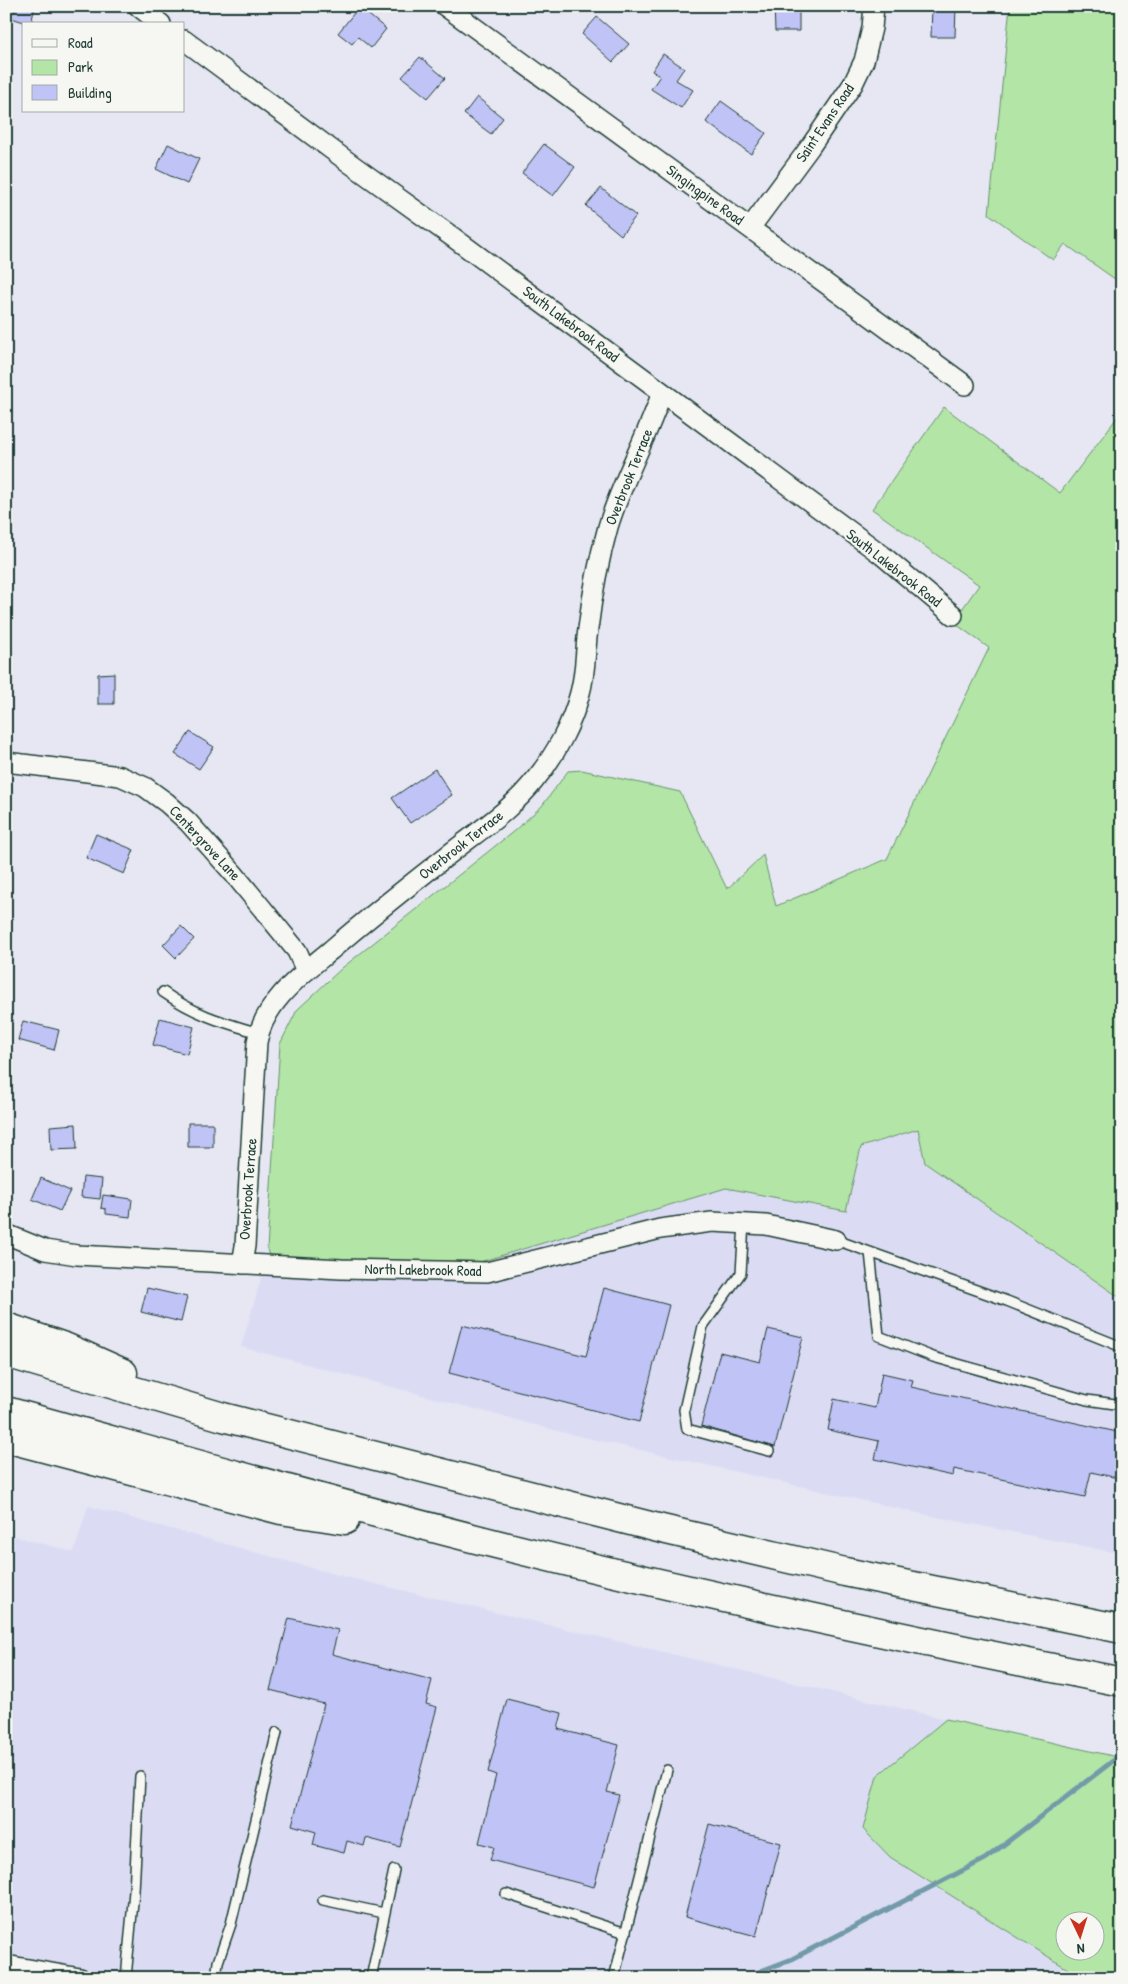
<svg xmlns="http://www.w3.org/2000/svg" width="1128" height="1984" viewBox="0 0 1128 1984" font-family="'Patrick Hand',sans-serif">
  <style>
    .built { fill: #dbdcf4 }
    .green { fill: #b2e5a6; stroke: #68916d; fill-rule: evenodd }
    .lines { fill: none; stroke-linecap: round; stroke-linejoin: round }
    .stream { stroke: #729aa9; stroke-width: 5 }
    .building { fill: #c0c3f5; stroke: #1f3d34 }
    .lane-casing { stroke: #1f3d34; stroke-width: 12 }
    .street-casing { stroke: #1f3d34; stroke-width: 22 }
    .highway-casing { stroke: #1f3d34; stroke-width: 31 }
    .lane { stroke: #f6f6f2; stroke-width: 9 }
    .street { stroke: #f6f6f2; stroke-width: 19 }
    .highway { stroke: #f6f6f2; stroke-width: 28 }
    .labels { text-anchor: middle; stroke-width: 4; stroke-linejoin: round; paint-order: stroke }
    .street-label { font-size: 15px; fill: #1f3d34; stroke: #f6f6f2 }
  </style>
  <rect width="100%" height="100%" fill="#e6e7f3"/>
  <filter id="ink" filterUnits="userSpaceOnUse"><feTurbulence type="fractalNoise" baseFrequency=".02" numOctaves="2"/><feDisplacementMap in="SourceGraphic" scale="10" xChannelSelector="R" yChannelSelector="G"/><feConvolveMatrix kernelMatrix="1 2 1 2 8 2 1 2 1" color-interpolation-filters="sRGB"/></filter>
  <g filter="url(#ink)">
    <path class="built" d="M919 1129 925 1163 1122 1299V1554L922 1514 565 1433 241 1347 262 1275 270 1260 463 1267 726 1188 845 1210 861 1147Z
      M88 1506 338 1575 946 1719 877 1776 863 1829 890 1857 1082 1978H6V1534L74 1552Z"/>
    <path class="green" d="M1010 6H1122V284L1065 244 1053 260 989 214Z
      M944 407 1060 493 1122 411V1299L925 1163 918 1129 861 1147 846 1211 726 1188 463 1267 270 1260 267 1249 280 1044 297 1010 342 968 514 831 542 806 568 771 582 770 680 792 727 889 763 855 776 906 887 859 989 648 953 622 979 585 872 509Z
      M946 1719 1122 1758V1978H1082L890 1857 863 1829 877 1776ZM1066 1922H1096V1952H1066Z"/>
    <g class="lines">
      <path class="stream" d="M743 1978 792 1959 985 1859 1122 1754"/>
    </g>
    <path class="building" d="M15 6H35L31 24 11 18Z
      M774 6H799V31H775Z
      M932 6H956L955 37H931Z
      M359 7 386 29 371 48 358 37 352 44 338 33Z
      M597 17 629 44 613 62 582 34Z
      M663 54 684 68 676 80 693 90 681 108 651 89 660 76 652 71Z
      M420 57 445 78 428 98 402 77Z
      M477 97 503 118 491 134 464 114Z
      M721 101 766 133 751 154 706 122Z
      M168 144 199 159 187 184 156 169Z
      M544 144 575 167 553 196 522 173Z
      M601 188 636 216 621 235 586 206Z
      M114 673V704H98V674Z
      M190 732 214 747 199 769 175 754Z
      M435 769 452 795 410 823 392 798Z
      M96 834 134 850 124 874 86 858Z
      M181 926 194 939 176 958 163 945Z
      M160 1018 194 1027 187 1054 153 1045Z
      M23 1021 59 1030 54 1050 18 1040Z
      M188 1123H213V1147H188Z
      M76 1124 77 1149 51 1150 50 1126Z
      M83 1177 102 1179 100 1199 81 1197Z
      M41 1178 70 1191 60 1211 32 1199Z
      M103 1195 132 1199 130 1217 106 1214V1209L101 1208Z
      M147 1288 187 1297 181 1322 141 1312Z
      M604 1288 669 1305 639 1422 449 1373 462 1325 586 1356Z
      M768 1329 803 1337 775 1447 701 1426 720 1352 760 1362Z
      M882 1373 913 1380 911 1387 1122 1433V1479L1091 1472 1085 1497 954 1469 953 1476 875 1459 879 1441 828 1430 834 1399 875 1408Z
      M289 1618 338 1630 332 1654 432 1680 426 1704 437 1707 400 1847 366 1838 364 1846 347 1841 344 1853 313 1845 316 1832 292 1825 324 1704 270 1690Z
      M507 1699 562 1713 558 1729 619 1745 607 1792 619 1795 594 1887 490 1860 494 1847 479 1843 496 1775 488 1772Z
      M709 1824 781 1843 756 1936 685 1917Z"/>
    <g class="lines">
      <defs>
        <path id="lane" d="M163 992C196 1015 222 1022 259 1033
          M744 1223 741 1273 703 1326 684 1410 687 1429 769 1451
          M836 1240 1007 1301 1122 1347
          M870 1252 879 1336 933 1357 1087 1400 1122 1405
          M506 1894 626 1933
          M323 1900 384 1913
          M126 1978 134 1891 140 1776
          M216 1978 218 1962 231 1924 277 1732
          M371 1978 394 1870
          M614 1978 667 1770"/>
        <path id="street" d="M138 6 161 24
          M445 6 965 385
          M184 40 351 164 454 238 882 555 953 615
          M750 228 810 147 853 84 864 61 872 28 874 6
          M6 762 120 776 145 787 167 803 188 822 234 874 297 951 306 971
          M6 1234 45 1250 77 1255 341 1269 487 1272 660 1229 712 1222 766 1225 836 1240
          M242 1264 245 1246 257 1042C264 1002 301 975 331 950 370 916 411 884 452 852 480 830 512 809 534 781 555 756 572 724 580 693 586 672 585 650 588 629 592 595 599 559 608 527 622 480 647 438 662 392
          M6 1965 80 1978"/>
        <path id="highway" d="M6 1327 67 1348 123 1373
          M6 1353 223 1417 662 1529 845 1572 1122 1629
          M6 1411C169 1456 332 1503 496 1544 703 1596 913 1640 1122 1682
          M6 1438 281 1510 345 1520"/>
      </defs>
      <use href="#lane" class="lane-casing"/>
      <use href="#street" class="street-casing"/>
      <use href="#highway" class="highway-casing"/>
      <use href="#lane" class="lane"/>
      <use href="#street" class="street"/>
      <use href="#highway" class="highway"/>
    </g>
  </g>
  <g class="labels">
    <g class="street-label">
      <text transform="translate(825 123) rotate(-56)" y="5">Saint Evans Road</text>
      <text transform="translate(705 195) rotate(36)" y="5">Singingpine Road</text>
      <text transform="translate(571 324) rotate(37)" y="5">South Lakebrook Road</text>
      <text transform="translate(629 477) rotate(-68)" y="5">Overbrook Terrace</text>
      <text transform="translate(894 568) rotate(38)" y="5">South Lakebrook Road</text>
      <text transform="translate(205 843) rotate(47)" y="5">Centergrove Lane</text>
      <text transform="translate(461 845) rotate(-38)" y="5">Overbrook Terrace</text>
      <text transform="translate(248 1189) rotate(-86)" y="5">Overbrook Terrace</text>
      <text transform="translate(423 1270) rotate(1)" y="5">North Lakebrook Road</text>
    </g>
  </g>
  <rect width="1128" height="1984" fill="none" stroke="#f6f6f2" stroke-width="25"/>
  <rect x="12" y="12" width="1103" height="1959" fill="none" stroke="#1f3d34" stroke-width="2" filter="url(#ink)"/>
  <rect x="22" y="22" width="162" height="90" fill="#f6f6f2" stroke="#a0aca6"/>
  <rect x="32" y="39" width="25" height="8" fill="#f6f6f2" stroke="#a0aca6"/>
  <text x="68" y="48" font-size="15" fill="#1f3d34">Road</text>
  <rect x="32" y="60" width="25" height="15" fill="#b2e5a6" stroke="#a0aca6"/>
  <text x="68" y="72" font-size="15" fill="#1f3d34">Park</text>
  <rect x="32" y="85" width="25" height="15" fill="#c0c3f5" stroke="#a0aca6"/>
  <text x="68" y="98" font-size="15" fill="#1f3d34">Building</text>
  <g transform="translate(1080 1936) rotate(176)"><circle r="24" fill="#f6f6f2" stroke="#a0aca6"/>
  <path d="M0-4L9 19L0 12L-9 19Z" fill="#c8321e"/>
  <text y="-8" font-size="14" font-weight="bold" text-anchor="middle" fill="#1f3d34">N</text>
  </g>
</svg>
